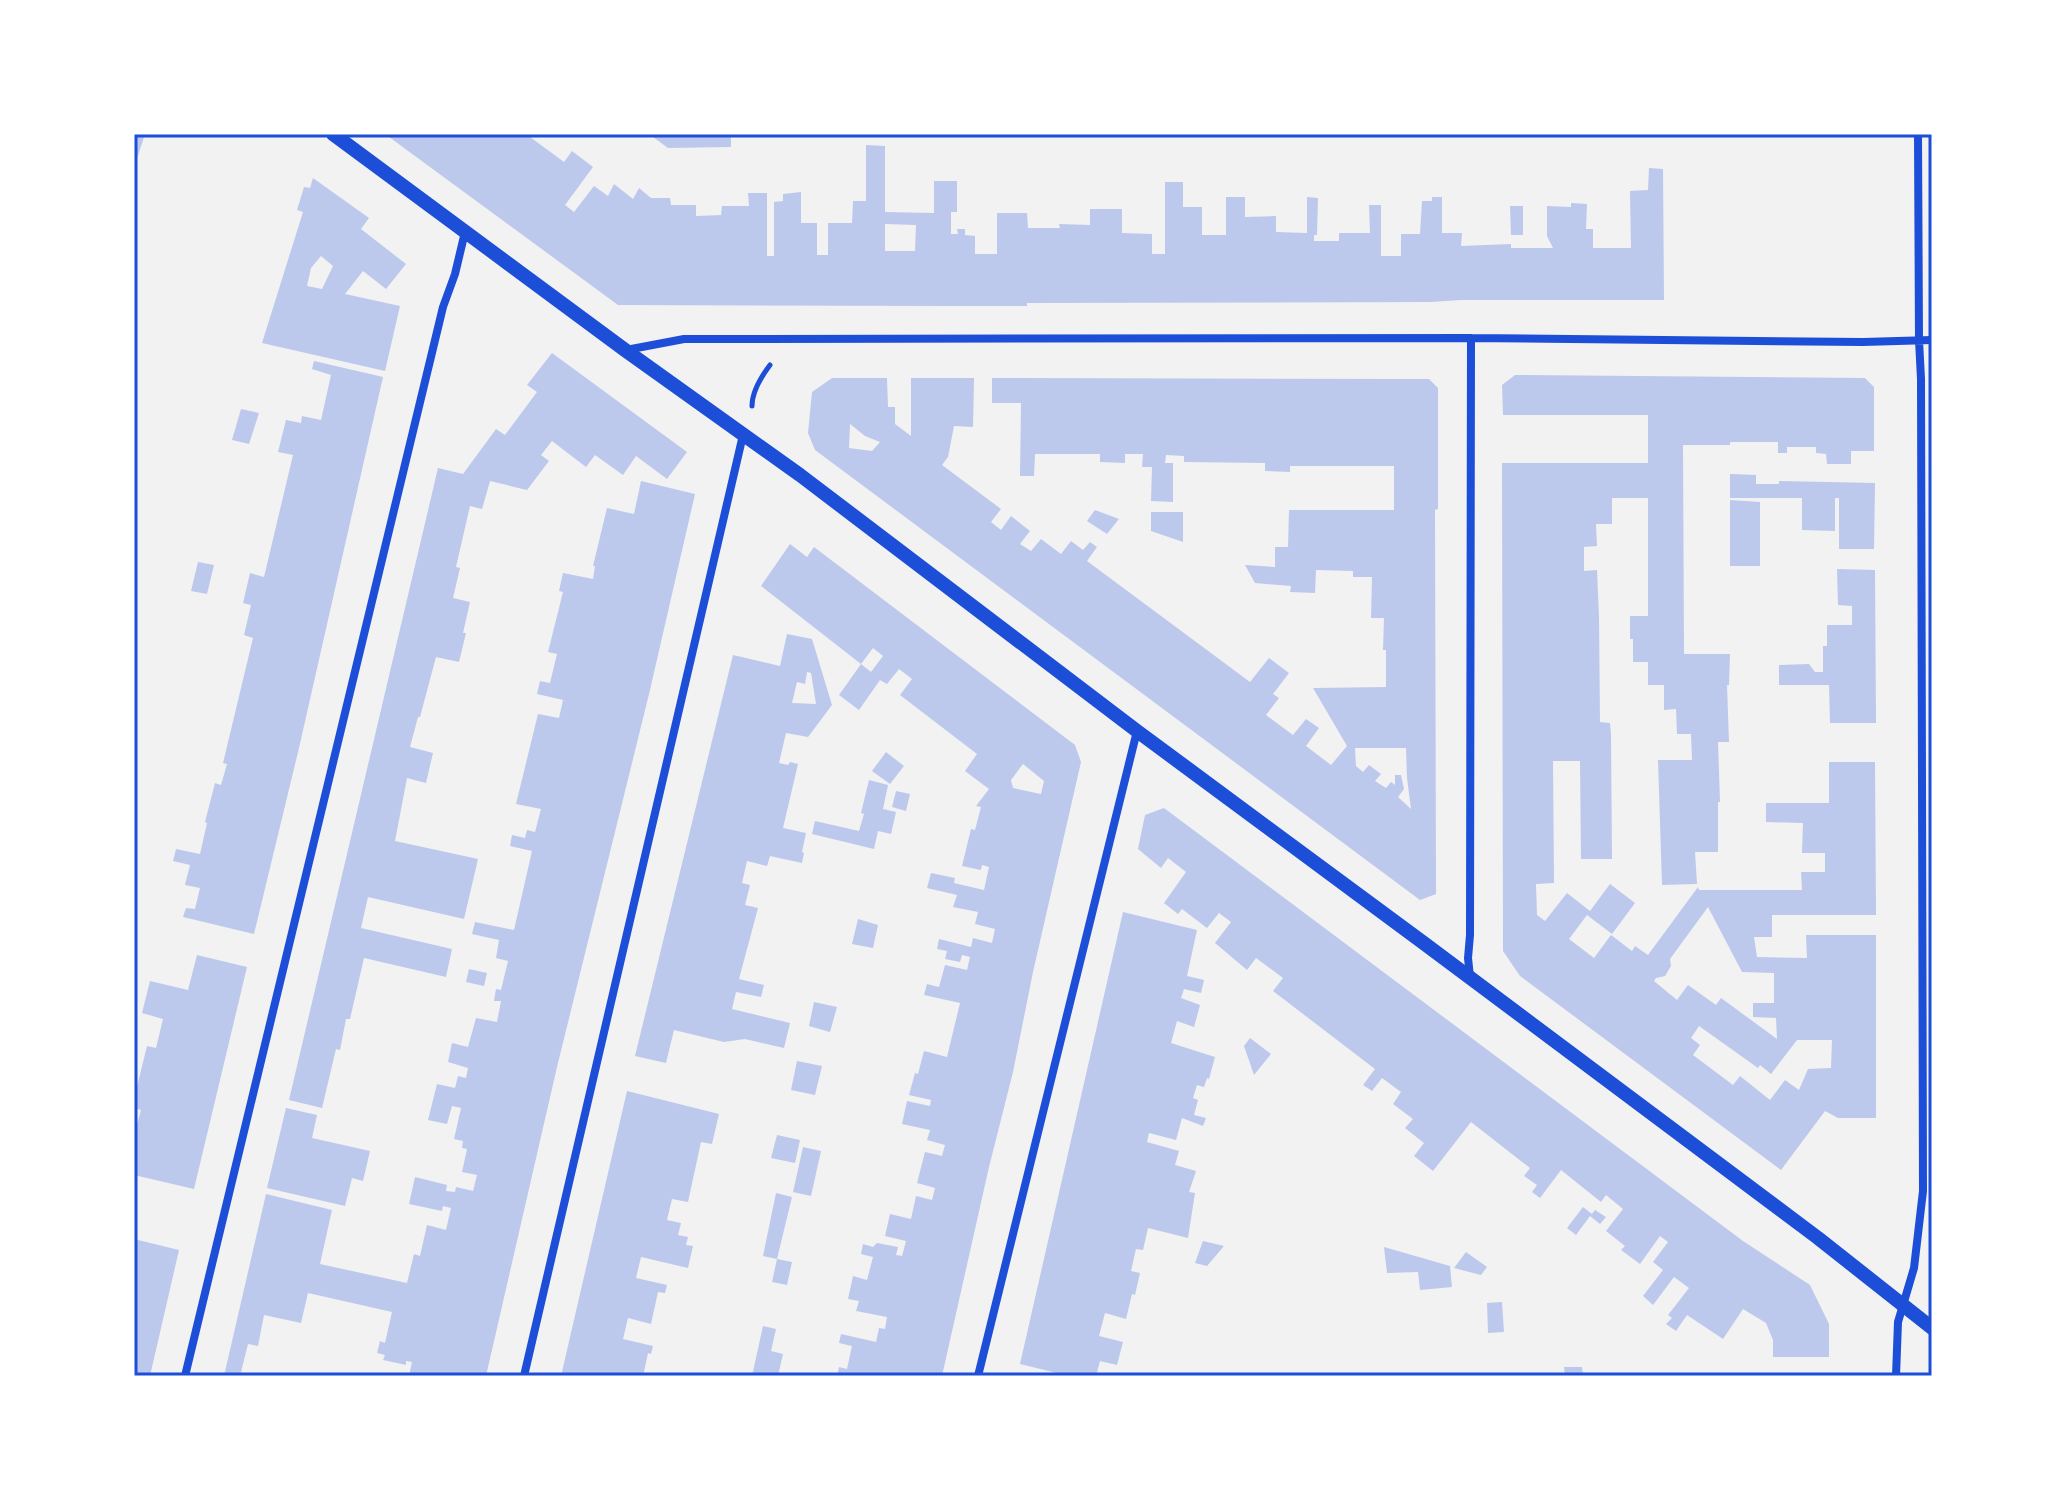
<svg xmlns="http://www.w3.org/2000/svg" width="2066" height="1510" viewBox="0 0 2066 1510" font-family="Inter,sans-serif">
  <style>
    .building { fill: #bdc9ec; fill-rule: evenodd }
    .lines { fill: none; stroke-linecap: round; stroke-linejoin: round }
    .path { stroke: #1d4ed8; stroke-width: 5 }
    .minor { stroke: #1d4ed8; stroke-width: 8 }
    .tertiary { stroke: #1d4ed8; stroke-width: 14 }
    .neatline { fill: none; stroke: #1d4ed8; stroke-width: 3 }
  </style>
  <rect width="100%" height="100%" fill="#f2f2f2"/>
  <path class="building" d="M134 134H145L135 165H134Z
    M385 134H526L564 162 572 151 593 167 565 205 574 212 594 186 608 196 614 184 633 199 639 188 651 198H670L671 205H696V216L721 215 722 206H749L748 193H767V256H774V202L783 201V194L801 192V223H817V255H828V223H852L853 201H866V145L885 146V212L934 213V181H957V212H951V234H958L957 229H965V235L975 236V254H997V213H1027L1028 228H1060L1059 224 1090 225V209H1122V233L1152 234V254H1165V182H1183V207H1202V235H1226V197H1245V217L1276 216V232L1307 233V197L1318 198 1317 235H1314V241H1339V233H1370L1369 205H1381V256H1401V234H1420L1422 201H1432V197H1442V233H1462L1461 246 1511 244V248H1553L1547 236V206L1571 207V203L1587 204 1586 229H1593V248H1631L1630 191 1648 190 1649 168 1663 169 1664 300H1461L1431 302 1027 303V306H949L618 305ZM885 224 916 225 915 251H885Z
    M649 134H731V147L668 148Z
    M313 178 369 218 361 229 406 264 386 289 363 271 345 294 400 306 385 371 262 343 303 212 297 210 304 187 310 188ZM321 256 333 266 322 289 307 286 311 268Z
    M1510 206H1523V235H1511Z
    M552 353 687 452 667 479 636 456 623 475 595 455 586 467 552 441 541 455 549 461 527 490 490 481 482 509 470 506 456 567 460 568 453 598 470 602 463 633H466L459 662 436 657 420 717H418L410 747 433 753 426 783 407 778 395 841 478 859 464 919 368 897 361 928 452 949 446 977 364 958 350 1019H346L340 1050 336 1049 322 1108 289 1100 438 468 463 474 496 429 505 435 537 392 527 385Z
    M314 361 383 377 299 748 254 934 183 917 186 908 195 909 200 888 185 885 190 865 173 861 176 849 200 854 207 823 205 822 215 783 221 785 227 764 223 763 253 638 244 635 251 605 243 603 250 573 264 577 293 455 278 452 286 420 301 423 302 416 321 420 331 375 312 369Z
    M1515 375 1865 378 1874 387V451H1851V464H1827L1826 454 1816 453V447H1787V453H1778V442H1730V445H1683L1684 654H1730L1729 685H1727L1729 742H1718L1720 802H1718V852H1695L1697 884 1662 885 1658 760H1692L1691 734H1677L1676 709 1664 710V685H1648V662H1633V639H1630V616H1648V498H1612V524H1596L1597 546 1584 547V571L1597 570 1599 617 1600 722 1610 723 1611 735 1612 859H1581L1580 761H1553L1554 883 1536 884 1537 915 1545 921 1567 893 1590 911 1610 884 1635 903 1612 934 1587 915 1569 939 1594 958 1611 935 1632 951 1635 946 1648 955 1698 887 1699 890H1802L1801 872H1825V853H1802L1803 823 1766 822V803H1829V762H1875L1876 915H1772V937H1754L1757 957 1807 958 1806 935H1876V1118H1838L1825 1111 1781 1170 1520 976 1503 951 1502 463H1648V415H1503L1502 385ZM1708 907 1742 972 1774 973V1003H1753V1017L1776 1018 1777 1039 1721 998 1716 1005 1688 985 1677 1000 1654 981 1656 978 1665 976 1671 966 1670 959ZM1699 1026 1758 1068 1760 1065 1771 1074 1797 1040H1832L1831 1068 1808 1069 1799 1090 1785 1080 1770 1100 1740 1076 1733 1085 1693 1055 1700 1045 1691 1038Z
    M832 378H887L888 407H895V424L911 436V378H974L973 427 954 426 948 457 942 465 1001 509 991 522 1001 530 1011 516 1030 531 1020 544 1031 551 1041 539 1061 554 1071 541 1083 550 1090 542 1097 547 1087 561 1250 682 1269 658 1289 673 1273 694 1279 698 1266 715 1293 735 1306 719 1319 728 1306 746 1331 765 1347 746 1313 688 1386 687V650H1383L1384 618H1371L1372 577H1353V571L1316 570 1315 593 1290 592 1291 586 1255 583 1245 565 1275 567V547H1288L1289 510H1394V466H1290V472L1265 471V463L1184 462V456L1166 455 1165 463H1173V502L1151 501 1152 467H1142L1143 454H1125V463L1100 462V454H1035L1034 476H1020L1021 403H992V378L1429 379 1438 388V509L1435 510 1436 894 1420 900 815 450 808 433 812 392ZM850 424 865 436 880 442 872 451 849 448ZM1355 748H1406L1407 778 1411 809 1398 797 1404 789 1401 775H1395V785L1391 782 1386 788 1375 781 1381 774 1369 765 1363 772 1356 766Z
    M241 409 259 413 249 444 232 440Z
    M1730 474 1756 475V484H1779V481L1875 483 1874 549H1839V498H1835V531L1802 530V498H1730Z
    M641 481 695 494 650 690 557 1067 486 1376H409L412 1362 406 1361V1365L383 1360 385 1355 377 1353 380 1341 385 1343 392 1312 308 1293 301 1323 264 1315 258 1346 248 1344 240 1376H224L266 1194 332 1210 320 1264 407 1283 414 1254 420 1256 427 1225 446 1230 451 1208 443 1206 442 1211 409 1204 415 1177 447 1185 446 1191 455 1192 456 1187 473 1191 477 1175 462 1172 467 1149 462 1148 463 1141 454 1139 461 1108 452 1106 447 1124 428 1120 437 1084 455 1088 458 1076 466 1078 468 1068 448 1062 452 1043 468 1047 476 1018 497 1022 501 1001H494L496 989 501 990 508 961 496 958 499 940 472 934 475 922 514 930 532 851 510 846 512 835 525 838 527 830 535 832 541 809 516 804 538 714 559 718 563 700 537 694 540 681 550 683 557 654 548 652 563 592 559 591 563 573 593 579 595 566H593L607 508 634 514Z
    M1730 500 1760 502V566H1730Z
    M1095 510 1119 519 1107 534 1087 521Z
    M1151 512H1183V542L1151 531Z
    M790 544 807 557 814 547 1075 745 1081 762 1033 972 1013 1072 989 1167 942 1376H837L839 1367 847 1369 852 1346 839 1343 841 1334 876 1342 879 1328 885 1329 887 1317 856 1311 859 1301 848 1299 853 1276 867 1280 873 1257 861 1254 863 1244 873 1247 877 1243 898 1247 896 1255 902 1256 906 1241 885 1236 890 1214 911 1219 916 1196 932 1200 935 1188 917 1183 925 1152 942 1156 945 1145 927 1140 930 1130 902 1124 907 1101 930 1106 931 1100 909 1095 915 1073 918 1074 924 1051 947 1057 960 1003 924 995 927 984 939 987 945 965 967 970 970 957 962 955 960 962 945 959 947 951 937 949 939 939 971 947 973 938 992 943 995 929 975 924 978 912 953 907 957 895 927 888 931 873 955 878 954 883 984 890 989 867 982 865 981 870 962 866 971 829 975 830 981 807 976 806 989 789 965 771 977 754 900 695 912 679 899 669 887 684 880 680 859 710 839 695 861 664 871 672 883 656 873 648 861 664 761 586ZM1023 764 1044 781 1041 794 1013 788 1011 780Z
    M198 562 214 565 207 594 191 591Z
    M1837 569 1875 570 1876 723H1830L1829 685H1779V665L1809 664 1815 672H1823V646H1827V625H1852V606L1838 605Z
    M787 634 812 639 832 705 808 737 786 733 779 763 788 765 790 762 798 764 783 828 806 833 802 852 804 853 802 863 770 856 767 866 747 861 742 883 750 885 745 905 758 908 739 979 764 985 761 997 736 992 732 1009 790 1023 784 1048 745 1039 724 1042 674 1030 666 1063 635 1056 733 655 780 666ZM807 672 811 673 816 704 792 703 797 682 805 684Z
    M886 752 904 766 890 784 872 771Z
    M869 780 888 785 883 809 896 812 891 834 878 831 874 849 812 834 815 821 859 831 864 814 861 813Z
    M896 791 910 794 906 811 892 807Z
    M1164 808 1743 1241 1810 1285 1829 1324V1357H1773V1340L1766 1323 1743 1309 1723 1339 1687 1315 1676 1331 1666 1324 1672 1318 1668 1315 1689 1288 1674 1277 1653 1305 1643 1296 1663 1270 1653 1262 1668 1242 1660 1236 1640 1264 1621 1250 1625 1246 1606 1231 1623 1209 1606 1195 1601 1202 1561 1170 1540 1198 1532 1192 1537 1185 1524 1176 1530 1168 1471 1122 1433 1171 1414 1156 1424 1143 1405 1128 1413 1119 1393 1104 1401 1092 1382 1078 1372 1091 1363 1085 1375 1069 1273 991 1283 978 1256 958 1247 970 1215 943 1231 922 1219 913 1207 928 1182 909 1178 914 1164 903 1186 872 1168 858 1161 868 1138 849 1145 815Z
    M1123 912 1197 930 1187 976 1204 980 1201 993 1184 989 1181 998 1200 1005 1194 1027 1177 1021 1171 1043 1215 1057 1209 1079 1207 1078 1204 1087 1197 1085 1193 1098 1198 1100 1194 1115 1206 1118 1203 1126 1182 1118 1176 1140 1149 1133 1147 1142 1179 1151 1175 1165 1196 1171 1189 1192 1195 1193 1188 1238 1148 1228 1143 1250 1136 1249 1131 1271 1140 1273 1135 1295 1132 1294 1126 1319 1105 1313 1099 1336 1123 1342 1117 1365 1100 1361 1096 1376H1069L1020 1364Z
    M858 919 878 925 873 948 852 944Z
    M197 955 247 967 194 1189 134 1175V1136L141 1110 134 1108V1099L147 1046 156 1048 163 1019 142 1013 150 981 188 990Z
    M469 969 487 973 484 986 466 982Z
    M814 1002 837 1007 830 1032 809 1026Z
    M1250 1038 1271 1054 1254 1075 1244 1046Z
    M797 1061 822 1066 815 1095 791 1090Z
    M627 1091 719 1114 712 1144 701 1142 688 1202 672 1199 667 1220 681 1223 678 1235 688 1237 686 1245 693 1246 688 1268 641 1257 636 1278 667 1285 665 1293 658 1292 651 1324 628 1318 623 1339 653 1346 651 1354 648 1353 643 1376H561Z
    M286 1108 317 1115 312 1138 370 1151 363 1181 352 1178 345 1206 267 1188Z
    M777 1135 800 1140 795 1163 771 1158Z
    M803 1147 821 1151 811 1196 793 1192Z
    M776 1193 792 1197 777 1259 763 1256Z
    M1583 1207 1592 1214 1595 1210 1606 1217 1600 1224 1590 1216 1576 1235 1567 1228Z
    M134 1239 179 1250 150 1376H134Z
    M1203 1241 1224 1246 1207 1266 1195 1263Z
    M1384 1247 1450 1266 1452 1287 1420 1290 1418 1272 1387 1273Z
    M1466 1252 1487 1267 1481 1275 1454 1268Z
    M777 1259 792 1262 787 1285 772 1282Z
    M1502 1302 1504 1332 1488 1333 1487 1303Z
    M763 1326 776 1329 771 1351 783 1354 778 1376H752Z
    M1564 1367H1582L1583 1376H1565Z"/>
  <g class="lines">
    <path class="path" d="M752 406C752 392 761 377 770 365"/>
    <path class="minor" d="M626 350 684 339 1471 338 1863 342 1932 340
      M1470 977 1468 958 1470 935 1471 338
      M185 1376 443 307 455 274 465 232
      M524 1376 743 435
      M978 1376 1137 731
      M1896 1376 1898 1322 1914 1268 1923 1191 1921 379 1919 340 1918 134"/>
    <path class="tertiary" d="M333 134 625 350 800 475 1137 731 1425 944 1818 1238 1932 1328"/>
  </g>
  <rect width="2066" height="1510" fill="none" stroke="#ffffff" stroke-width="272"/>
  <rect x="136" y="136" width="1794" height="1238" class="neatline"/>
</svg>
